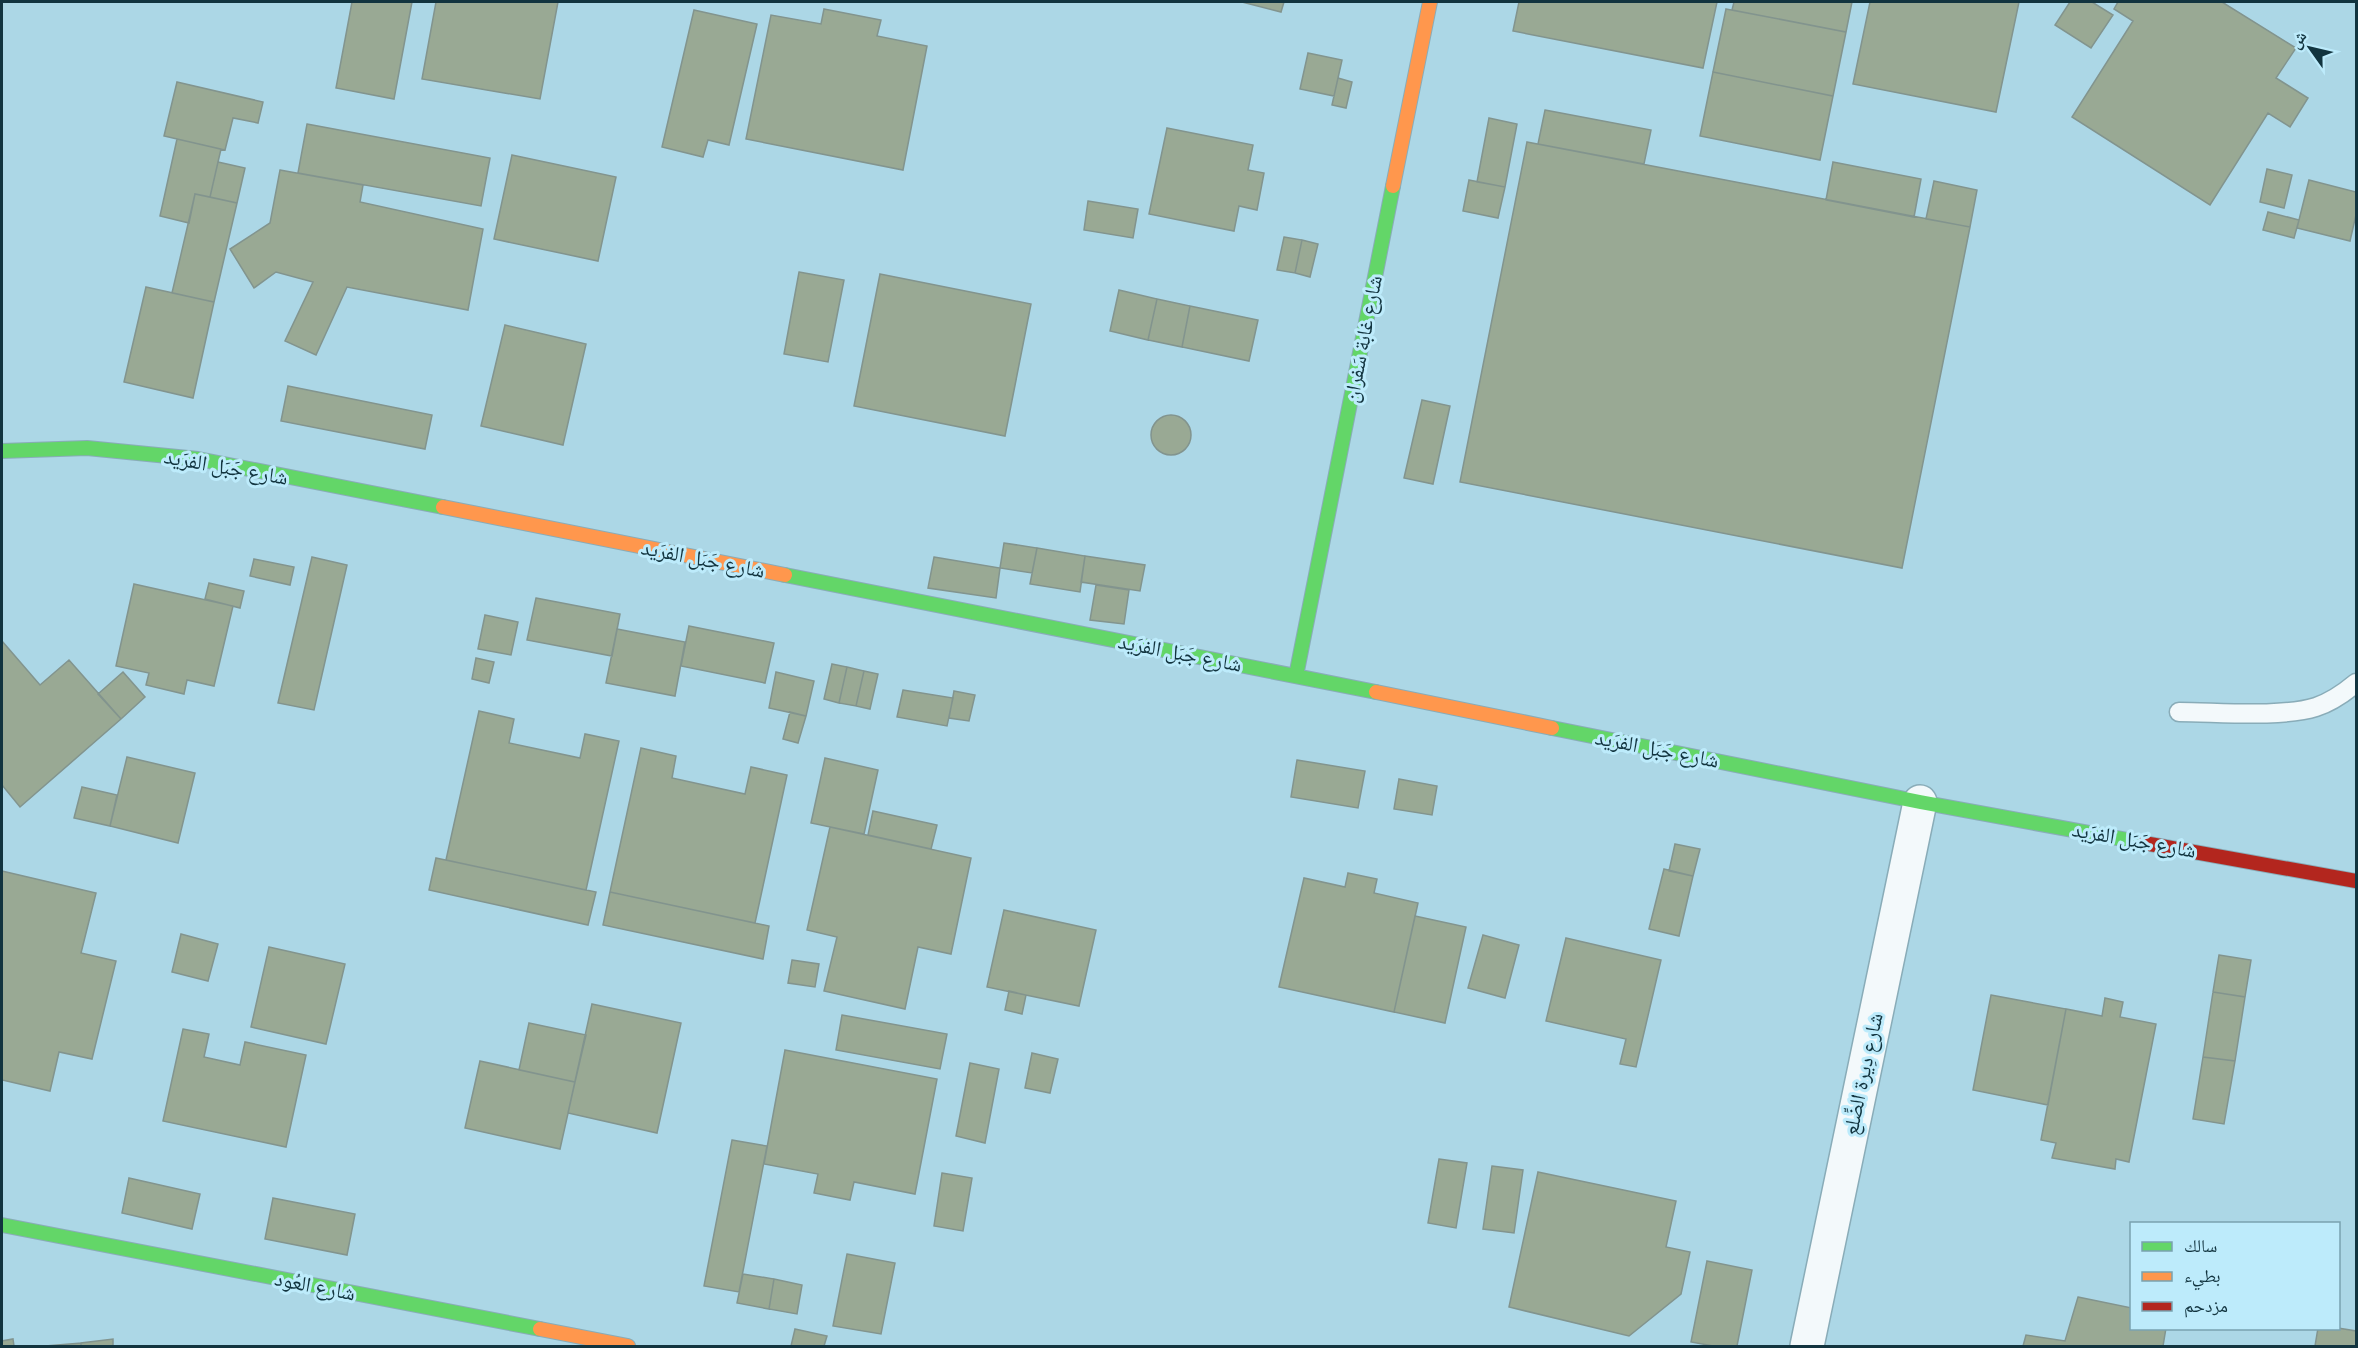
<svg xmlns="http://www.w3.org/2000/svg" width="2358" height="1348" viewBox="0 0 2358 1348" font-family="Figtree,'Noto Naskh Arabic',sans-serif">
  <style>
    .building { fill: #99a994; stroke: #82948e; stroke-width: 1.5 }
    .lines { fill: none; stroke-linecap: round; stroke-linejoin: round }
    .lane-casing { stroke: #89acb8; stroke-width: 21 }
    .street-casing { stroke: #89acb8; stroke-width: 36 }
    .fast-casing { stroke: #89acb8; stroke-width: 16 }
    .slow-casing { stroke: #89acb8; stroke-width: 16 }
    .jam-casing { stroke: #89acb8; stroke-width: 16 }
    .lane { stroke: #f3f9fb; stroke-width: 18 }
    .street { stroke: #f3f9fb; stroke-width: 33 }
    .fast { stroke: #63d668; stroke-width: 14 }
    .slow { stroke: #ff974d; stroke-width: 14 }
    .jam { stroke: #b3261e; stroke-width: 14 }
    .labels { text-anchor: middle; stroke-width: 6; stroke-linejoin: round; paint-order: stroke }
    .street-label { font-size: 21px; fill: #12343f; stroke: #bdebfb }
  </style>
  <rect width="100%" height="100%" fill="#acd7e6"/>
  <path class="building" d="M352 2H412L394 99 336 88Z
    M436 2H558L540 99 422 79Z
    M1242 2H1284L1281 12Z
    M1519 2H1717L1703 68 1513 31Z
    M1734 2H1852L1846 32 1732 10Z
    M1870 2H2019L1996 112 1853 84Z
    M2070 2H2092L2113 15 2091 48 2055 25Z
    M2118 2H2222L2296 48 2276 78 2308 98 2290 127 2268 113 2210 205 2072 117 2133 21 2114 9Z
    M824 9 881 20 877 36 927 46 903 170 746 139 771 15 821 24Z
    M1726 9 1846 32 1833 96 1713 72Z
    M694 10 757 24 729 145 708 140 703 157 662 147Z
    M1308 53 1342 60 1334 96 1300 89Z
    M1713 72 1833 96 1820 160 1700 136Z
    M1338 78 1352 82 1346 108 1332 105Z
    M177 82 263 102 258 123 233 118 225 150 164 136Z
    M1545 110 1651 130 1644 164 1538 144Z
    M1489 118 1517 124 1505 187 1477 182Z
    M307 124 490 158 481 206 298 173Z
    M1167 128 1253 145 1248 170 1264 173 1257 210 1239 206 1234 231 1149 214Z
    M177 139 221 149 210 197 195 194 189 223 160 216Z
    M1527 142 1970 227 1902 568 1460 482Z
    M512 155 616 177 598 261 494 239Z
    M218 162 245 168 237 203 210 197Z
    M1833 162 1921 179 1914 217 1826 200Z
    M2267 169 2292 175 2284 208 2260 202Z
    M280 170 363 185 360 202 483 229 468 310 347 287 316 355 285 341 313 282 276 272 254 288 230 249 270 223Z
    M1469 180 1505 187 1498 218 1463 211Z
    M2309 180 2356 192V215L2350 241 2297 228Z
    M1934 181 1977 190 1970 227 1926 219Z
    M195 194 237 203 214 302 172 293Z
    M1088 201 1138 209 1133 238 1084 230Z
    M2268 212 2299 220 2294 238 2263 230Z
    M1284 237 1302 240 1295 273 1277 270Z
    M1302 240 1318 244 1310 277 1295 273Z
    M799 272 844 280 828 362 784 354Z
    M880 274 1031 304 1005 436 854 406Z
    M146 287 214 302 193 398 124 382Z
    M1119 290 1157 299 1148 340 1110 331Z
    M1157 299 1190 306 1182 347 1148 340Z
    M1190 306 1258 320 1249 361 1182 347Z
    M505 325 586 344 563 445 481 426Z
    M288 386 432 415 425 449 281 421Z
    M1422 400 1450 406 1433 484 1404 478Z
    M1151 435a20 20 0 1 1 40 0a20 20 0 1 1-40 0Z
    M1004 543 1037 548 1032 573 1000 568Z
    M1037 548 1085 556 1080 592 1030 584Z
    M1085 556 1145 565 1140 591 1081 582Z
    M312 557 347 565 314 710 278 703Z
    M934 557 1000 568 996 598 928 588Z
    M254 559 294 567 290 585 250 576Z
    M209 583 244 591 240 608 205 599Z
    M134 584 233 606 214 686 187 680 184 694 146 685 149 673 116 666Z
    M1096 585 1129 590 1124 624 1090 620Z
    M536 598 620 614 612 656 527 640Z
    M485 615 518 622 511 655 478 649Z
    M689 626 774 643 765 683 681 666Z
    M617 629 685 642 675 696 606 683Z
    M2 641 40 685 69 660 121 719 20 807 2 785Z
    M476 658 494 662 489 683 472 679Z
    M832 664 847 667 839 703 824 699Z
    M847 667 864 671 856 706 839 703Z
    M864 671 878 674 870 709 856 706Z
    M123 672 145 697 121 719 98 694Z
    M776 672 814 681 806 716 769 708Z
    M903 690 953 698 947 726 897 717Z
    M954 691 975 695 969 721 949 718Z
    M479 711 514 719 509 743 580 758 585 734 619 741 586 890 446 860Z
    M790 712 806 716 798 743 783 739Z
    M641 748 676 756 672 778 745 794 751 767 787 775 755 923 610 892Z
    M127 757 195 773 178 843 110 826Z
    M825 758 878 770 864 834 811 823Z
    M1297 760 1365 771 1358 808 1291 797Z
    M1399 779 1437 786 1432 815 1394 809Z
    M82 787 117 795 110 826 74 818Z
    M873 811 937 825 931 849 868 835Z
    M830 827 971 858 951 954 918 947 905 1009 824 991 837 937 807 930Z
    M1675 844 1700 849 1693 876 1669 871Z
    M436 858 596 892 588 925 429 890Z
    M1664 869 1693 876 1679 936 1649 929Z
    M2 871 96 893 81 953 116 961 92 1059 59 1052 50 1091 2 1080Z
    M1348 873 1377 879 1374 893 1418 903 1394 1012 1279 987 1304 878 1345 887Z
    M610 892 769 926 763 959 603 925Z
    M1004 910 1096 930 1079 1006 987 987Z
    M1415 916 1466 927 1445 1023 1394 1012Z
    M181 934 218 944 208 981 172 972Z
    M1483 935 1519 945 1505 998 1468 988Z
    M1566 938 1661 960 1636 1067 1620 1064 1626 1039 1546 1021Z
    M269 947 345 964 326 1044 251 1027Z
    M2219 955 2251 960 2245 997 2213 992Z
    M792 960 819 964 815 987 788 983Z
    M1009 991 1026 995 1022 1014 1005 1010Z
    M2213 992 2245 997 2235 1061 2203 1057Z
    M1991 995 2066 1009 2048 1105 1973 1090Z
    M2105 998 2123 1002 2120 1017 2156 1024 2129 1162 2116 1159 2115 1169 2052 1158 2056 1143 2041 1140 2066 1009 2102 1016Z
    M592 1004 681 1023 657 1133 568 1113Z
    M842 1015 947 1034 940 1069 836 1050Z
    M529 1023 586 1035 575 1082 519 1070Z
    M183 1029 209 1034 204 1057 240 1065 245 1042 306 1055 286 1147 163 1121Z
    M785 1050 937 1079 915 1194 854 1182 850 1200 814 1193 818 1174 764 1164Z
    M1032 1053 1058 1059 1050 1093 1025 1088Z
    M2203 1057 2235 1061 2224 1124 2193 1119Z
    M480 1061 575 1082 560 1149 465 1128Z
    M970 1063 999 1069 985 1143 956 1136Z
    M732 1140 767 1146 739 1292 704 1286Z
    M1439 1159 1467 1163 1456 1228 1428 1223Z
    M1492 1166 1523 1170 1514 1233 1483 1229Z
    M1538 1172 1676 1201 1666 1247 1690 1252 1681 1294 1629 1336 1509 1307Z
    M942 1173 972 1178 963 1231 934 1226Z
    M129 1178 200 1194 192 1229 122 1213Z
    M273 1198 355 1214 347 1255 265 1239Z
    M847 1254 895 1263 881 1334 833 1326Z
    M1707 1261 1752 1270 1737 1346H1713L1691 1342Z
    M743 1274 774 1279 769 1309 737 1303Z
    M774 1279 802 1285 797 1314 769 1309Z
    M2078 1297 2132 1308V1328H2166L2163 1346H2023L2026 1335 2065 1341Z
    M2318 1328H2338L2356 1331V1346H2315Z
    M795 1329 827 1336 824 1346H791Z
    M13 1339 14 1346H2V1341Z
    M113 1339V1346H81V1343Z
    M81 1343V1346H45Z"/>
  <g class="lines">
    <defs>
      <path id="lane" d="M2179 712C2217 712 2281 718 2316 707 2331 702 2344 693 2356 683"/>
      <path id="street" d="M1807 1346 1920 802"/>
      <path id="fast" d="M2 451 87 448 198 459 443 507
        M785 575 1376 692
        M1296 676 1393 186
        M1552 728 1920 802 2144 843
        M2 1225 540 1329"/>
      <path id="slow" d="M1393 186 1430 2
        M443 507 785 575
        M1376 692 1552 728
        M540 1329 628 1346"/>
      <path id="jam" d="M2144 843 2356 881"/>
    </defs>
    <use href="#lane" class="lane-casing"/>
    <use href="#street" class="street-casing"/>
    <use href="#fast" class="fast-casing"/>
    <use href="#slow" class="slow-casing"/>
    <use href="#jam" class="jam-casing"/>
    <use href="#lane" class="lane"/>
    <use href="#street" class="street"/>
    <use href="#fast" class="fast"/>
    <use href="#slow" class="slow"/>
    <use href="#jam" class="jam"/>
  </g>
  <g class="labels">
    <g class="street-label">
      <text transform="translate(1363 339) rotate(-79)" y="7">شارع غابة سَفران</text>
      <text transform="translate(226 467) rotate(10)" y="7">شارع جَبَل الفرَيد</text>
      <text transform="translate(703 559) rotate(11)" y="7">شارع جَبَل الفرَيد</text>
      <text transform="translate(1180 653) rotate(11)" y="7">شارع جَبَل الفرَيد</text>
      <text transform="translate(1657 749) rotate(11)" y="7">شارع جَبَل الفرَيد</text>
      <text transform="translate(2134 840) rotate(10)" y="7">شارع جَبَل الفرَيد</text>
      <text transform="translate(1863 1074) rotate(-78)" y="7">شارع دِيرة الضِّلع</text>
      <text transform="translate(315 1286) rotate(11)" y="7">شارع العُود</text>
    </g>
  </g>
  <rect width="2358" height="1348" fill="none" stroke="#12343f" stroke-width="6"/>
  <rect x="2130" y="1222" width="210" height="108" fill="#bdebfb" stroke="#79a2b0" stroke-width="1.5"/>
  <rect x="2142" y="1242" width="30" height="9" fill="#63d668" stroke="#79a2b0" stroke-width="1.5"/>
  <text x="2184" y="1252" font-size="18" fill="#12343f">سالك</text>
  <rect x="2142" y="1272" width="30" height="9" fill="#ff974d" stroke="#79a2b0" stroke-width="1.5"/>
  <text x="2184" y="1282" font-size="18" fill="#12343f">بطيء</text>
  <rect x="2142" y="1302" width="30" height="9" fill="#b3261e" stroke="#79a2b0" stroke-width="1.5"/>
  <text x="2184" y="1312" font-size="18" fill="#12343f">مزدحم</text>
  <g transform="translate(2310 48) rotate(304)" stroke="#bdebfb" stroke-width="4.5" paint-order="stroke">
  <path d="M0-4.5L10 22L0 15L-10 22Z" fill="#12343f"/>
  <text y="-9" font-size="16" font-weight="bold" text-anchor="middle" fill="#12343f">ش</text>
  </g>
</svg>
